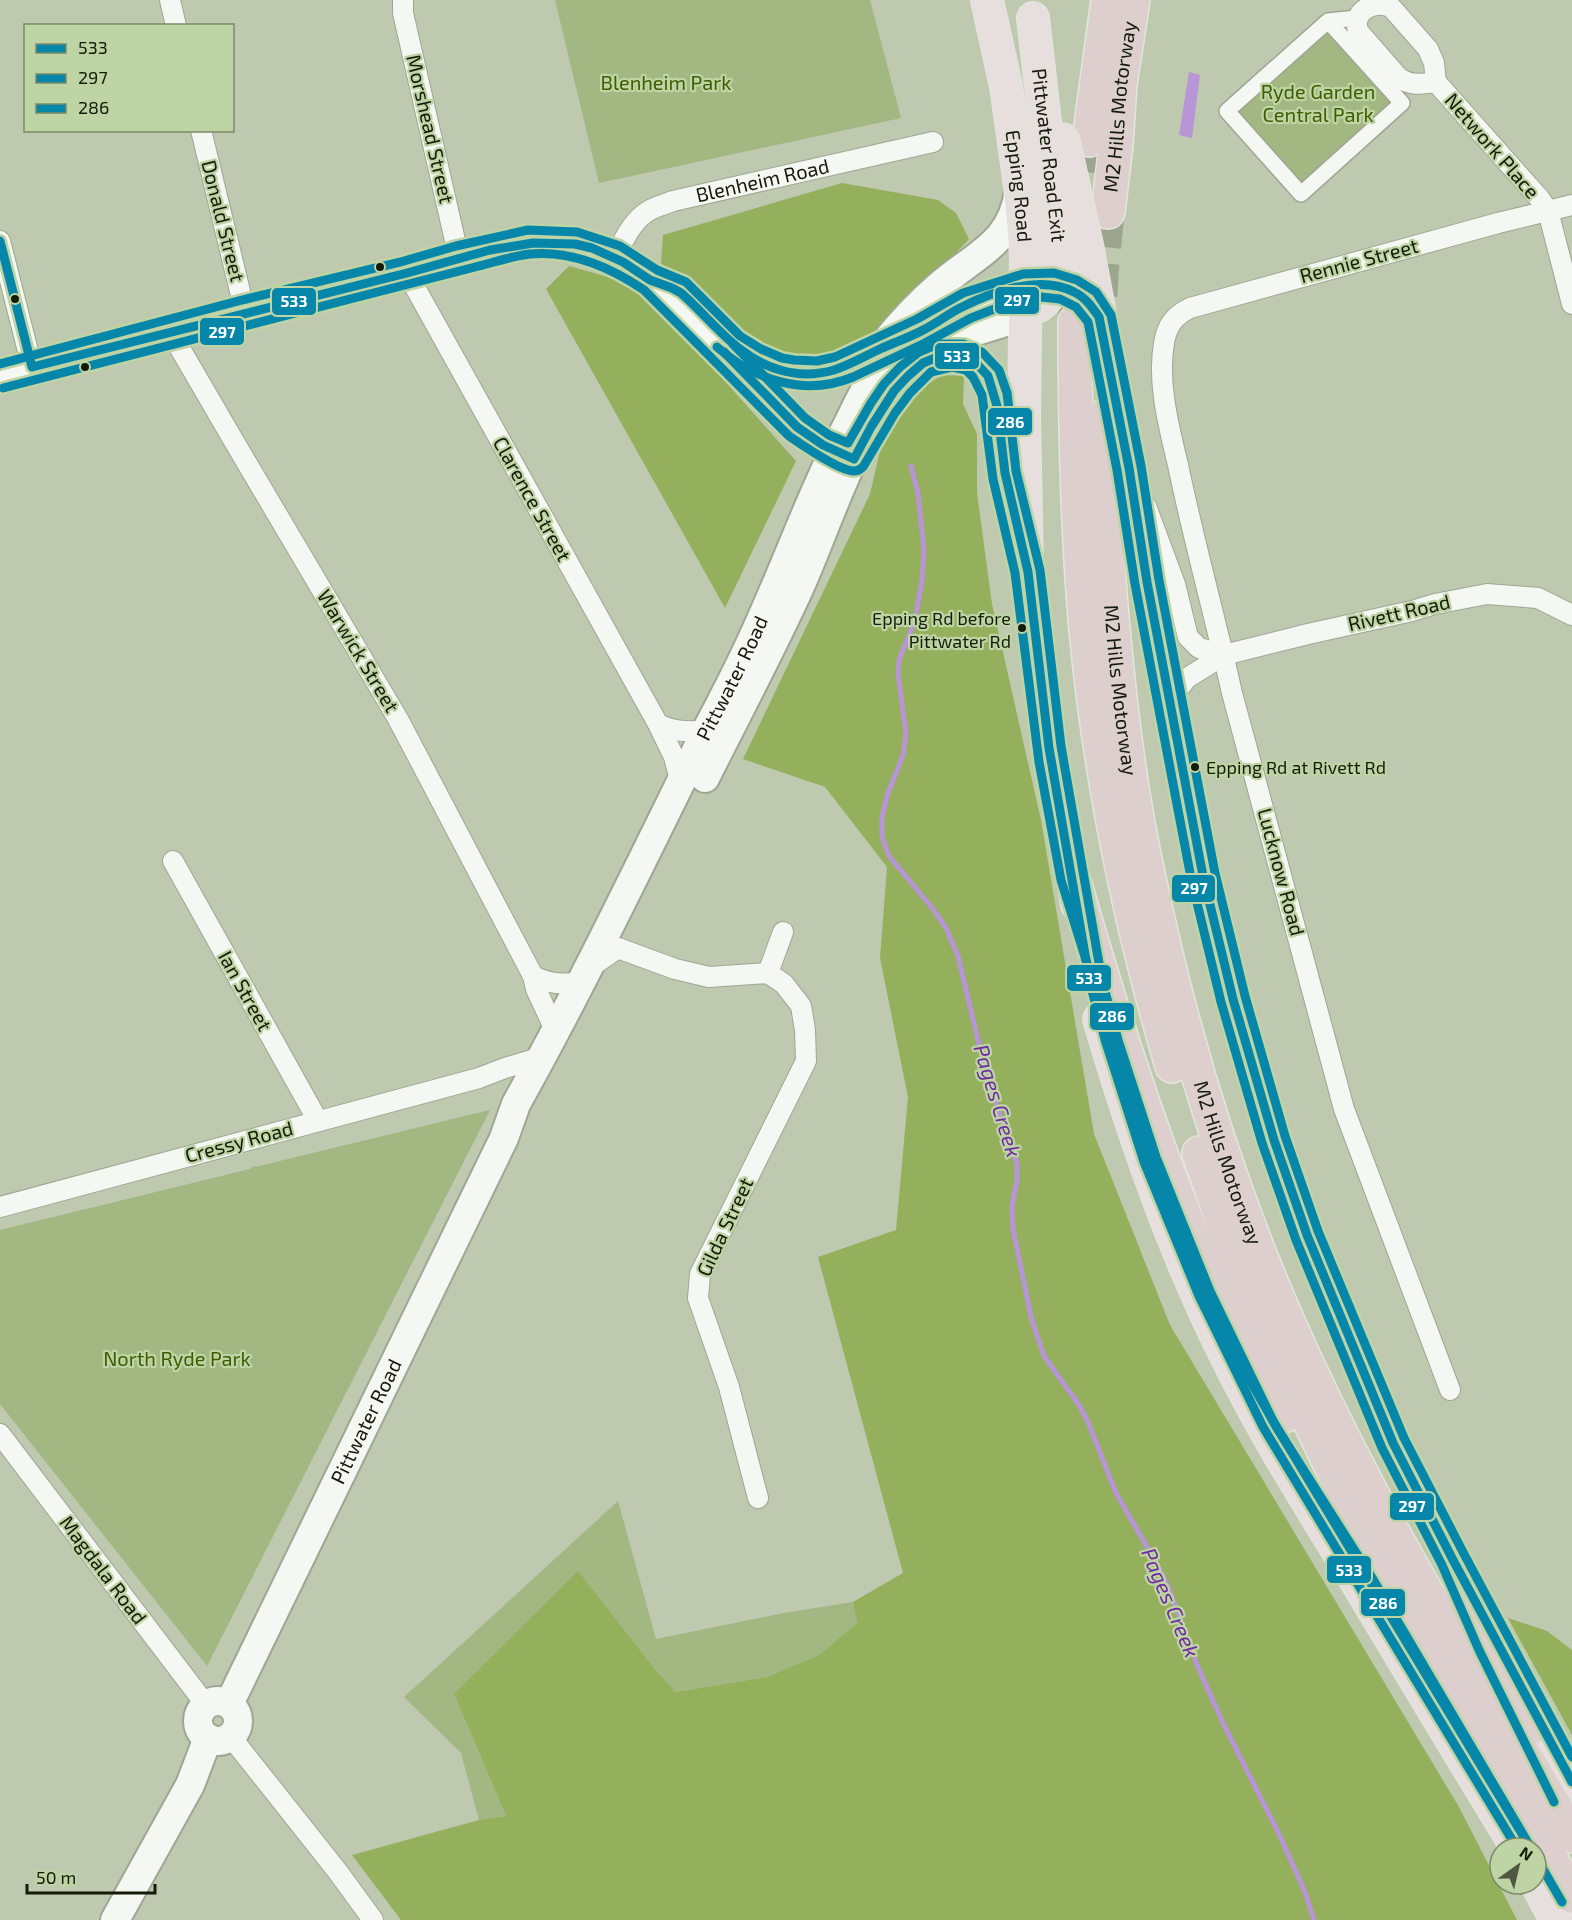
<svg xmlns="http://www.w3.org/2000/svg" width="1572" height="1920" viewBox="0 0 1572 1920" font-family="'Exo 2',sans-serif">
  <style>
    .green { fill: #a2b782 }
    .forest { fill: #94b05c }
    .water { fill: #b795d6 }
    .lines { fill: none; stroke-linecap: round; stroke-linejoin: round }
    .stream { stroke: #b795d6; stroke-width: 5 }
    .motorway-tunnel { stroke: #9ca68e; stroke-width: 33; stroke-dasharray: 33 16; stroke-linecap: butt }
    .pedestrian-casing { stroke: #9ea793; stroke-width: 18 }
    .minor-casing { stroke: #9ea793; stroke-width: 22 }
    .secondary-casing { stroke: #9ea793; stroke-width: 32 }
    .primary-casing { stroke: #e2e7db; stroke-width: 34 }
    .motorway-casing { stroke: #e2e7db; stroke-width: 36 }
    .pedestrian { stroke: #f5f7f3; stroke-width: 15 }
    .minor { stroke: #f5f7f3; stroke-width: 20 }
    .secondary { stroke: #f5f7f3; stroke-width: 28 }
    .primary { stroke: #e6dfde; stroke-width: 32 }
    .motorway { stroke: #dccfce; stroke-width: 33 }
    .primary-bridge-casing { stroke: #e2e7db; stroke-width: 34; stroke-linecap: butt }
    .primary-bridge { stroke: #e6dfde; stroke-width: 32 }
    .bus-1-casing { stroke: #bfd4a4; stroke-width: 14 }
    .bus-2-casing { stroke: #bfd4a4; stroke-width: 14 }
    .bus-3-casing { stroke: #bfd4a4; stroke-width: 14 }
    .bus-1 { stroke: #0687aa; stroke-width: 9 }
    .bus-2 { stroke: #0687aa; stroke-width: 9 }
    .bus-3 { stroke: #0687aa; stroke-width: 9 }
    .bus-dot { fill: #141b09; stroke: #bfd4a4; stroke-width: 2 }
    .labels { text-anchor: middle; stroke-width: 4.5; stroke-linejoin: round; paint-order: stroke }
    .bus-label { font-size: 18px; fill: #141b09; stroke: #bfd4a4; text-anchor: end }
    .park-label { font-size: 20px; fill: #415b01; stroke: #bfd4a4 }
    .street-label { font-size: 20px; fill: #141b09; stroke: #bfd4a4 }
    .water-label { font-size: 21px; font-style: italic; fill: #702aa3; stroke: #bfd4a4 }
    .line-badge { stroke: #bfd4a4; stroke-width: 2 }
    .badge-label { font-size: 16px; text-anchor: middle; font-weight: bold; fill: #fff }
  </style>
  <rect width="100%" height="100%" fill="#bec9af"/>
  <path class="green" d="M555 0H870L901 118 599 183Z
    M1328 21 1402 103 1301 194 1227 111Z
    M490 1110 207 1666 0 1404V1230L250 1169 253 1166 255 1167Z
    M618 1501 656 1639 784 1613 853 1602 857 1623 819 1655 767 1677 674 1692 653 1667 454 1694 506 1816 479 1820 461 1753 404 1697Z"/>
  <path class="forest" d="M842 183 938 200 956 213 969 239 912 299 876 341 829 362H792L770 355 738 339 661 263 663 235Z
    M569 266 640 286 796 461 725 608 546 289Z
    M943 375 964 376 963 404 977 434V493L992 604 1041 820 1094 1134 1170 1325 1459 1807 1517 1920H401L352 1855 479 1820 506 1816 454 1694 578 1571 653 1667 675 1692 767 1677 819 1655 857 1623 853 1602 903 1573 818 1257 896 1230 908 1097 880 958 887 867 825 787 743 759 870 494 885 429 920 388Z
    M1508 1618 1547 1631 1572 1650V1735Z"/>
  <path class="water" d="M1189 72 1200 75 1192 138 1179 135Z"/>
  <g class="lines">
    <path class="stream" d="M911 466 918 493 924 551 922 580 915 620 899 660 898 674 906 734 903 755 887 796 882 817V837L889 856 933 909 946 928 958 956 978 1040 1002 1123 1017 1164V1182L1012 1205 1013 1229 1031 1317 1044 1356 1079 1405 1088 1422 1116 1493 1158 1566 1168 1586 1197 1665 1223 1723 1279 1834 1305 1892 1314 1920"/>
    <path class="motorway-tunnel" d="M1101 296 1102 273 1108 212
      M1075 318V243L1089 140"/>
    <defs>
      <path id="pedestrian" d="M1328 21 1402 103 1301 194 1227 111 1328 21 1357 18"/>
      <g id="minor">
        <path d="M170 0 176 26"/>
        <path d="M403 0V13L459 258"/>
        <path d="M1436 82C1421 84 1411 86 1399 78L1358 31C1352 11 1373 0 1391 7L1428 49 1434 63 1436 82 1540 199 1548 211 1572 304"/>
        <path d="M201 130 245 312"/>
        <path d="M0 241 32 367"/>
        <path id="s1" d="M615 257C624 240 632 220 650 210 657 206 666 204 673 201L933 142"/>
        <path d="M407 273 658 724 674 757 681 784"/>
        <path d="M171 333 235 443 398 719 533 976 536 989 555 1030"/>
        <path d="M0 376 245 312 407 273 459 258 529 242H559L590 248 615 257 652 281 750 378 797 427 816 441 834 450"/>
        <path d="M1146 506 1175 584 1188 637 1199 648 1224 655"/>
        <path d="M1170 700 1187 678 1224 655 1308 634 1412 611 1435 604 1487 594 1538 598 1572 615"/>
        <path d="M658 724C677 733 687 731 706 731"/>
        <path d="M173 861 318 1121"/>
        <path d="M592 966 618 948 675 969 709 977 768 973 784 984 801 1006 805 1030 806 1061 700 1274 698 1298 729 1387 758 1498"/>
        <path d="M768 973 783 932"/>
        <path d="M533 976C550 984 563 985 581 982"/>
        <path d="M0 1207 479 1078 505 1068 542 1057"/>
        <path d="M1450 1390 1344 1109 1232 693C1215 617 1194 542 1178 465 1169 427 1157 383 1164 343 1167 325 1174 316 1190 308L1498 223 1572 205"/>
        <path d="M0 1434 206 1705"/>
        <path d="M231 1737 338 1872 373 1920"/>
      </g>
      <g id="secondary">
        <path d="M882 346C899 325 918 304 939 286 974 255 1012 244 1019 191"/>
        <path d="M928 360C939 355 952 353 964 357 1004 371 997 425 1002 459 1006 485 1013 511 1019 537"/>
        <path d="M705 778C736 716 769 654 798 591 831 519 856 422 916 368 933 353 952 341 974 332 991 326 1008 322 1025 315"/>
        <circle cx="218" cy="1721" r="20"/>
        <path id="s2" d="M229 1704 504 1138 516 1104C584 982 644 856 706 731 723 699 740 666 755 633 787 564 812 491 848 424 858 403 868 381 884 364 920 323 973 298 1026 286"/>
        <path d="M115 1920 190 1785 208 1738"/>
      </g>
      <g id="primary">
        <path id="s3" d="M987 0 1006 86 1020 186 1026 256 1024 416 1027 571 1051 760 1069 854 1077 905"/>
        <path id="s4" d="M1033 18 1060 252C1059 273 1057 293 1039 306"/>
        <path d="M1129 468C1159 645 1187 824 1233 999 1287 1202 1365 1398 1465 1583"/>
        <path d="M1099 1019C1133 1134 1172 1248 1226 1356 1262 1430 1307 1501 1350 1571 1405 1663 1461 1756 1517 1848"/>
        <path d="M1526 1695 1572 1782"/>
        <path d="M1536 1883 1556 1920"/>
      </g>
      <g id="motorway">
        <path d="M1089 140 1108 0"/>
        <path id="s5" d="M1108 212 1116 145 1120 84 1133 0"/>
        <path d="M1075 322C1075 425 1077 528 1086 630 1100 778 1130 924 1172 1066"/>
        <path id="s6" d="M1099 418C1106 550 1114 682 1136 812 1144 860 1155 907 1166 954 1199 1092 1244 1228 1304 1357 1335 1424 1369 1490 1405 1554 1458 1650 1518 1741 1572 1836"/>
        <path d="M1073 878C1112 1012 1153 1147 1210 1275 1232 1323 1258 1370 1284 1416"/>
        <path d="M1199 1153C1248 1301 1316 1436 1384 1575"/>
        <path d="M1372 1557 1520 1804 1572 1896"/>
        <path d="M1453 1560 1490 1645 1531 1727"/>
      </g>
    </defs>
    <use href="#pedestrian" class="pedestrian-casing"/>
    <use href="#minor" class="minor-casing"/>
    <use href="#secondary" class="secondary-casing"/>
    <use href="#primary" class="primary-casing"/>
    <use href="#motorway" class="motorway-casing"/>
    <use href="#pedestrian" class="pedestrian"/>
    <use href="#minor" class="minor"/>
    <use href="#secondary" class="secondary"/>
    <use href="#primary" class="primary"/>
    <use href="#motorway" class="motorway"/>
    <defs>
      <path id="primary-bridge" d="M1063 138 1087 245 1129 468
        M1055 285C1075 289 1090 299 1099 317"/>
    </defs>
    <use href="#primary-bridge" class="primary-bridge-casing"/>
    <use href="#primary-bridge" class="primary-bridge"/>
    <defs>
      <path id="bus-1" d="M0 241 32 367
        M724 352 797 427 823 445 854 459 871 427 894 391 908 376 923 363 940 356H962L975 362 988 376 997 406 1005 473 1028 572 1049 748 1090 983 1106 1043 1144 1162 1199 1296 1263 1427 1517 1848
        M32 367 407 273 490 250 533 243 575 244 592 248 623 262 650 280 672 288 681 293C713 321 737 358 780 370 797 375 817 375 834 370 850 365 865 356 880 349 895 342 911 337 925 329 937 323 948 314 960 308 991 292 1040 274 1074 292 1085 297 1092 307 1099 317L1129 468 1147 582 1203 876 1233 999 1274 1140 1307 1235 1393 1443 1453 1560 1572 1782"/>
      <path id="bus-2" d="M717 347C754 380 805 397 853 377L925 343 971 318 1018 300 1041 297 1060 299 1076 307 1088 322 1117 470 1135 584 1191 878 1221 1002 1262 1143 1296 1240 1382 1448 1442 1565 1479 1650 1554 1802
        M3 388 479 266C495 262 512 256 530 254 572 250 610 267 644 290L789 436C802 445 840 471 854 471 859 471 860 469 863 467L895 413 910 393 931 372 952 367 966 370 973 377 982 395 993 479 1015 573 1039 762 1061 880 1136 1120 1199 1279 1244 1370 1277 1428 1374 1581 1531 1848
        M1536 1857 1562 1902"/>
      <path id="bus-3" d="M733 344 805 418 829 435 848 443 871 403 884 384 900 367 919 352 938 344H964L982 352 999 370 1007 393 1016 471 1040 570 1061 746 1102 980 1118 1040 1156 1157 1210 1291 1273 1421 1527 1842
        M0 364 242 300 404 261 456 246 528 230 577 232 620 246 657 270 686 282 740 336 761 349 782 358 794 360 817 361 835 357 917 319 963 293 1023 274 1054 273 1077 280 1096 292 1111 315 1141 466 1159 580 1215 873 1245 996 1285 1136 1318 1231 1404 1438 1464 1554 1572 1757"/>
    </defs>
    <use href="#bus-1" class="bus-1-casing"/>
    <use href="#bus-2" class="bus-2-casing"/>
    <use href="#bus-3" class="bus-3-casing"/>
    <use href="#bus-1" class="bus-1"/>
    <use href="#bus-2" class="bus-2"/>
    <use href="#bus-3" class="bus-3"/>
  </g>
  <g class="bus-dot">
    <circle cx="380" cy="267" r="5"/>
    <circle cx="15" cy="299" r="5"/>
    <circle cx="85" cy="367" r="5"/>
    <circle cx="1022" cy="628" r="5"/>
    <circle cx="1195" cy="767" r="5"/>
  </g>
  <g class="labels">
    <g class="bus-label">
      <text x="1011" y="625">Epping Rd before<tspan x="1011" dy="23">Pittwater Rd</tspan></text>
      <text x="1206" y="774" text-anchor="start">Epping Rd at Rivett Rd</text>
    </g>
    <g class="park-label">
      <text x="666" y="90">Blenheim Park</text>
      <text x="1318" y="99">Ryde Garden<tspan x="1318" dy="23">Central Park</tspan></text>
      <text x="177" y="1366">North Ryde Park</text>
    </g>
    <g class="street-label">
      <text dy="7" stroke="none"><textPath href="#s5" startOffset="106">M2 Hills Motorway</textPath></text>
      <text transform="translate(430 129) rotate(77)" y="7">Morshead Street</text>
      <text transform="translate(1492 146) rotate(49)" y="7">Network Place</text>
      <text dy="7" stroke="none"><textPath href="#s4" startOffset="138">Pittwater Road Exit</textPath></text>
      <text dy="7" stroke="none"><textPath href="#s1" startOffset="176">Blenheim Road</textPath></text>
      <text dy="7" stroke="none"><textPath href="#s3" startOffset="189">Epping Road</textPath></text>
      <text transform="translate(223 221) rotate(76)" y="7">Donald Street</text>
      <text transform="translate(1359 261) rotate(-15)" y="7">Rennie Street</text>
      <text transform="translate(532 499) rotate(61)" y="7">Clarence Street</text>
      <text transform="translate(1399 613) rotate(-13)" y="7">Rivett Road</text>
      <text transform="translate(358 651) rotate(59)" y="7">Warwick Street</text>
      <text dy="7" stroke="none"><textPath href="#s2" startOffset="1143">Pittwater Road</textPath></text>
      <text dy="7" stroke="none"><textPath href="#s6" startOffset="273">M2 Hills Motorway</textPath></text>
      <text transform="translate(1281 872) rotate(75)" y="7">Lucknow Road</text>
      <text transform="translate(245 991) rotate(61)" y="7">Ian Street</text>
      <text transform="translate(239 1142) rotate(-15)" y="7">Cressy Road</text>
      <text dy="7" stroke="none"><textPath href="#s6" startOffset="759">M2 Hills Motorway</textPath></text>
      <text transform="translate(725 1227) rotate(-65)" y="7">Gilda Street</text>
      <text dy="7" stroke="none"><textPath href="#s2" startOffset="314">Pittwater Road</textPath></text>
      <text transform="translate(103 1570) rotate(53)" y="7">Magdala Road</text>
    </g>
    <g class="water-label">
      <text transform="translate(997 1101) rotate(73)" y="7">Pages Creek</text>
      <text transform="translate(1170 1603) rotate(67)" y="7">Pages Creek</text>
    </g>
  </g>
  <g class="line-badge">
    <rect x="994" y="286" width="46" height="29" rx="6" fill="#0687aa"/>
    <rect x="271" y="287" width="46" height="29" rx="6" fill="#0687aa"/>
    <rect x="199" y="317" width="46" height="29" rx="6" fill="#0687aa"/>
    <rect x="934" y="342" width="46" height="28" rx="6" fill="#0687aa"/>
    <rect x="987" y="407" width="46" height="29" rx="6" fill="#0687aa"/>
    <rect x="1171" y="874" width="45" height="29" rx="6" fill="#0687aa"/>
    <rect x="1066" y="964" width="46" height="28" rx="6" fill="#0687aa"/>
    <rect x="1089" y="1002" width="46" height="29" rx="6" fill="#0687aa"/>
    <rect x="1389" y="1492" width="46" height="29" rx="6" fill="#0687aa"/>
    <rect x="1326" y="1555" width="46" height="29" rx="6" fill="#0687aa"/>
    <rect x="1360" y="1588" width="46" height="29" rx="6" fill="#0687aa"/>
  </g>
  <g class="badge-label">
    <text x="1017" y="306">297</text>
    <text x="294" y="307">533</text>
    <text x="222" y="338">297</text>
    <text x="957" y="362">533</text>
    <text x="1010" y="428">286</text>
    <text x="1194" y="894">297</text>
    <text x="1089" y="984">533</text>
    <text x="1112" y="1022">286</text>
    <text x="1412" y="1512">297</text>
    <text x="1349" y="1576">533</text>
    <text x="1383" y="1609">286</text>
  </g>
  <rect x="24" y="24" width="210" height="108" fill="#bfd4a4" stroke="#7b8a66" stroke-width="1.5"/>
  <rect x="36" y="44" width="30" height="9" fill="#0687aa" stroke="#7b8a66" stroke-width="1.5"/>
  <text x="78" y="54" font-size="18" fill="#141b09">533</text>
  <rect x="36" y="74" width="30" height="9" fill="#0687aa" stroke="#7b8a66" stroke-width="1.5"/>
  <text x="78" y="84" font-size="18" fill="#141b09">297</text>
  <rect x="36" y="104" width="30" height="9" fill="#0687aa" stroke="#7b8a66" stroke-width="1.5"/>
  <text x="78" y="114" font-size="18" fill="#141b09">286</text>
  <g transform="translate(1518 1866) rotate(34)"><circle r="28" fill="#bfd4a4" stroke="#7b8a66" stroke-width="1.5"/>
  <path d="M0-4.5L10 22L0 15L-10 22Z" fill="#505843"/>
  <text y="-9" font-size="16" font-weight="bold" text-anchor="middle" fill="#141b09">N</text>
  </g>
  <path d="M27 1884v9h128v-9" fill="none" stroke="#141b09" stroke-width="3"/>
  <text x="36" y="1884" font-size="18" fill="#141b09" stroke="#bfd4a4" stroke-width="4.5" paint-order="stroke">50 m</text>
</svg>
